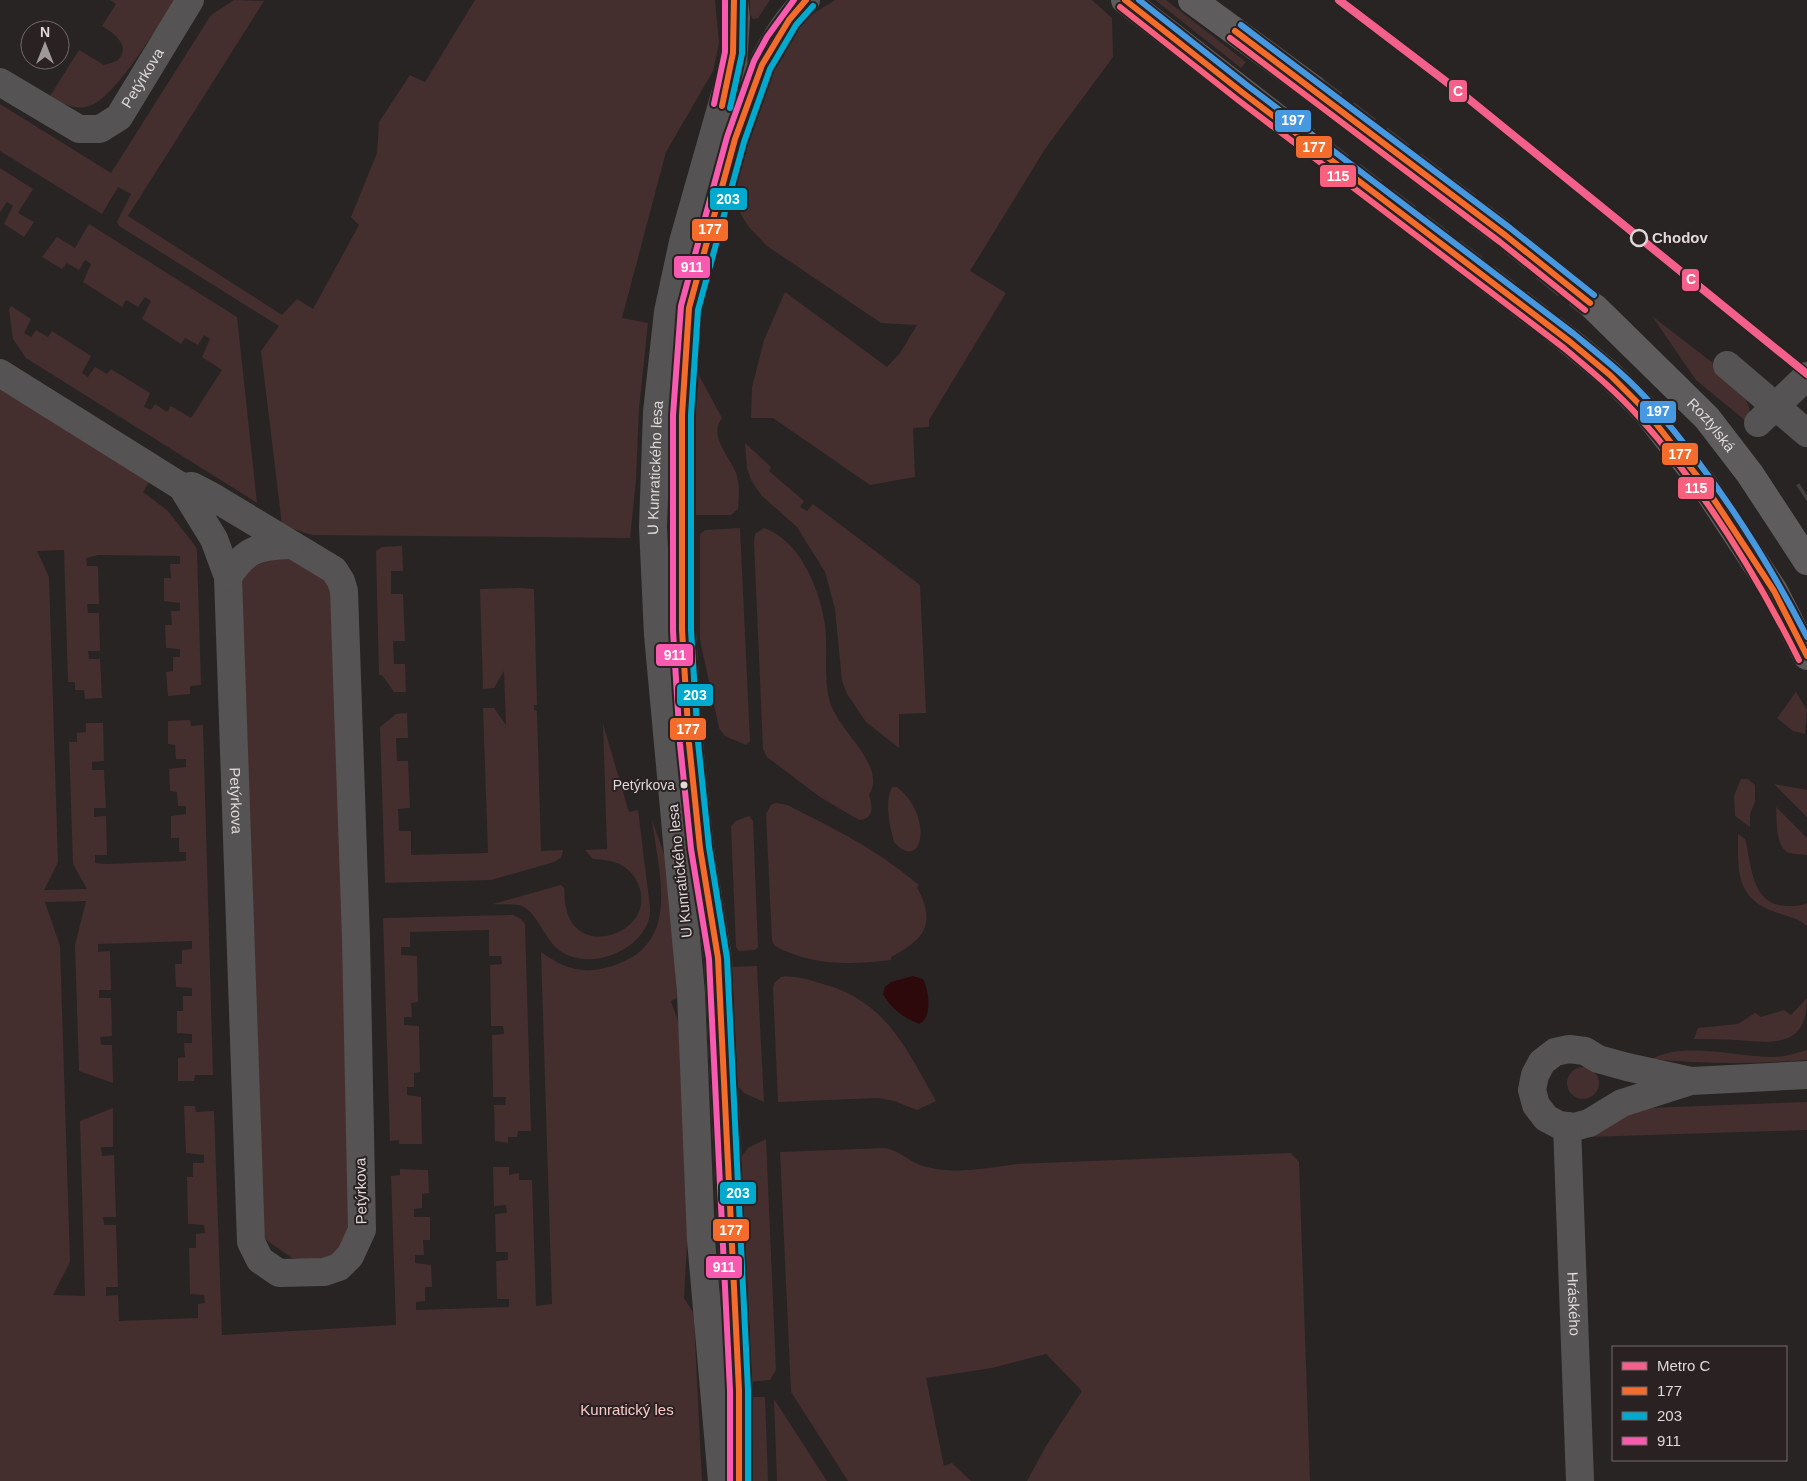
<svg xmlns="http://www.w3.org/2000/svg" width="1807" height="1481" viewBox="0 0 1807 1481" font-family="Helvetica,sans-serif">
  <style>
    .green { fill: #452e2e }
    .water { fill: #2d090c }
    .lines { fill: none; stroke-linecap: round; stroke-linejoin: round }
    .minor-tunnel { stroke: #433f3f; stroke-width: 28; stroke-dasharray: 28 14; stroke-linecap: butt }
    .major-tunnel { stroke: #433f3f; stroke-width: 28; stroke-dasharray: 28 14; stroke-linecap: butt }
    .minor { stroke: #555353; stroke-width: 28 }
    .major { stroke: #5e5c5c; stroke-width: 28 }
    .bus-1-casing { stroke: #2a2222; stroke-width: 10 }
    .bus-2-casing { stroke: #2a2222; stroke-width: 10 }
    .bus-3-casing { stroke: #2a2222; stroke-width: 10 }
    .bus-4-casing { stroke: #2a2222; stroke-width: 10 }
    .bus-5-casing { stroke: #2a2222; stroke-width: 10 }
    .bus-1 { stroke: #f36c2b; stroke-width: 6 }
    .bus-2 { stroke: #00a9ce; stroke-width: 6 }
    .bus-3 { stroke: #f75aaf; stroke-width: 6 }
    .bus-4 { stroke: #f8607d; stroke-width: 6 }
    .bus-5 { stroke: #4699e1; stroke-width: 6 }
    .metro-1-casing { stroke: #2a2222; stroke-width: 11 }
    .metro-1 { stroke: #f3608b; stroke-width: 8 }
    .stop-dot { fill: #2a2222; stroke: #dfd9d9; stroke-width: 2.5 }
    .bus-dot { fill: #dfd9d9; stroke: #2a2222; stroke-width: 2 }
    .labels { text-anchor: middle; stroke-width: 4; stroke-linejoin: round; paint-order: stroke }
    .bus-label { font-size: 14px; fill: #dfd9d9; stroke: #2a2222; text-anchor: end }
    .street-label { font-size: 15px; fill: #dfd9d9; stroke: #2a2222 }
    .stop-label { font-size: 15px; font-weight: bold; fill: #dfd9d9; stroke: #2a2222; text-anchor: start }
    .park-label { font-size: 15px; fill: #fbc9c8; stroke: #2a2222 }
    .line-badge { stroke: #2a2222; stroke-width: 2 }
    .badge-label { font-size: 14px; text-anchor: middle; font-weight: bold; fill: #fff }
  </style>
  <rect width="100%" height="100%" fill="#282424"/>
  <path class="green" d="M110 0H175C157 26 116 98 89 106 74 111 62 103 50 96L79 50 104 65 117 61C132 46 115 34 102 26L116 4Z
    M234 0 264 1 128 216 282 315 297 299 313 309 359 225 351 217 377 153 379 122 410 75 425 82 475 0H715L719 43 713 71 666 152 622 318 648 323 639 408 636 480 630 538 312 535 282 525 261 351 279 326 119 226 117 222 131 194 118 187 102 214 0 151V104L111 173 211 15Z
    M750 0H770L758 18 753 19 750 14Z
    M835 0H1092L1112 18 1113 57 1045 149 970 271 1006 293 929 420V427L913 428 915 477 870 485 773 418H751L752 387 764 340 785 292 887 367 900 353 917 325 881 323 767 246 748 226 734 203 735 176 771 72 788 41 811 15Z
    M1155 0H1166L1246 62 1241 68Z
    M0 168 33 189 18 213 34 222 24 237 4 224 13 206 7 202 0 212Z
    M89 224 237 317 257 503 26 358 13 339 9 310 11 306 31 319 24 333 31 337 36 330 48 337 52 331 91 356 82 373 88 377 95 367 107 374 111 369 150 393 144 407 151 410 155 404 167 412 171 406 191 418 222 370 202 357 210 339 204 335 198 345 185 338 181 344 142 319 151 301 145 297 138 307 126 300 122 307 83 282 91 264 85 260 79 270 67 263 62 269 42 257 57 237 75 248Z
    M1652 316 1740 384 1758 431 1696 380Z
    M695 368 722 418C708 436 730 457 736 473 740 484 739 497 738 509L731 515H691Z
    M0 388 149 482 143 492 168 511 196 547 197 553 201 685 190 686V694L168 696 166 672 173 671V657H180V649L166 648 165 625H172L171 611H180V603L164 601V578H171L170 564H180V556L98 555 86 558 87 566H98L99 604H87L88 613H99L100 651H88L89 659H100L102 698 85 699 84 690H75V682H68L64 550 37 551 49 577 58 862 44 890 87 889 73 864 69 742H77V733L86 732V723H103L104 761 92 762V770H104L106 808H94V817L106 816 107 855H95V863L108 864 186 861V852H179V838H171V816L186 814V806H178L177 792 170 791 169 769 186 767V759H176L175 745 168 744V721L190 720 191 726 203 725 213 1075H195L194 1081H178V1058L185 1057 184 1043H192V1034L177 1033V1011H183V996H192V988L176 987 175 964H182V950L192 949V941L98 944V952L110 951 111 990H99V998H111L112 1036 100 1037 101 1045H112L113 1083 79 1071 75 945 86 901 45 902 60 946 70 1262 53 1295 85 1296 80 1121 113 1108V1147H101L102 1156 114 1155 116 1217H103L104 1225H116L118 1287H106V1296L118 1295 119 1321 198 1318V1304L205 1303 204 1295 190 1294 189 1248H196V1234L205 1233 204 1225 188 1224 187 1177H193V1163H204V1155L186 1153 184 1106H195L196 1112 214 1111 222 1335 396 1325 391 1176 400 1175V1169L428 1170 429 1193 422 1194V1208L414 1209V1217H430V1240H423L424 1255H415V1263L431 1265 432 1287H425V1301L416 1302V1310L509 1307V1299H497L496 1261 508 1260V1252H496L495 1214 507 1213 506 1205 494 1206 493 1167H509V1175L519 1173V1180H532L536 1306 552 1304 541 952C565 969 583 975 612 966 682 945 659 875 652 820L668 865 677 998 671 1001 683 1036 690 1191 684 1298 693 1312 694 1320 702 1481H0Z
    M745 443 771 467 769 471 804 501 800 507 807 511 813 504 920 585 926 713 899 714V748L866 722 847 694 842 681 835 609 825 572 797 527 762 496 752 482 747 469Z
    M740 528 750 741 746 745 725 736 719 728 700 640V534L705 530Z
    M764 528C799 540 818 586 824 619 829 645 823 673 829 699 836 730 888 765 869 795 873 807 874 819 859 820L820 797 767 757 763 749 754 542 755 534Z
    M402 546 403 571H391V594H403L405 641H393L394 664H405L406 692H394L382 675H379L376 551 382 547Z
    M285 555 317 574 330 586 353 1149 348 1240 334 1255 310 1261 292 1258 265 1239 258 1221 235 582 245 565Z
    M519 588 534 589 537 705H534V710L537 711 541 851 563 850 561 858 554 862 491 880 385 883 380 727 396 714 407 713 408 738H396L397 761H408L410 808 398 809 399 831H411V855L488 853 483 708H494L506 725 504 671 494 688 483 689V686L480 589Z
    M1796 692 1807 710 1805 734 1793 731 1777 718Z
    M603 724 629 812 638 810 650 907C650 912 650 918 648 922 636 954 588 970 560 951 545 940 538 915 524 907 516 903 502 905 493 904L561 885 564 888C565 894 564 901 566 907 576 964 666 930 635 878 625 862 610 860 593 859L585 850 607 849Z
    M1741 779H1748L1755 785V802L1750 814V827L1735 816 1734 796Z
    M1774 784 1807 790V817Z
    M892 787H897C935 817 922 874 894 842 890 826 884 803 892 787Z
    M776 803 787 805C837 830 876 849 919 885L917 887C936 923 926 939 891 957V960C850 965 812 966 775 946L772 941 766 814 771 805Z
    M1776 807 1807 838V855C1801 854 1793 855 1787 852 1775 844 1777 819 1776 807Z
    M749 816 753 821 758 947 755 950 739 951 736 947 731 826 736 821Z
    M1738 834 1745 839C1752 866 1751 906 1788 906 1795 906 1801 906 1807 903V926C1798 918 1786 916 1775 912 1735 898 1738 870 1738 834Z
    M513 915 521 919 525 924 531 1131H518L517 1137H508V1143L495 1141 494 1105H505L506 1097H493L492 1035 504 1034 503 1026H491L490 965 502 964 501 956H489V930L410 932V947H401V955L417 956 418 1002 411 1003 412 1017H404V1025L419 1026 420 1072 414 1073V1087H407V1095L421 1097 422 1144H399V1140L390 1141 383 918Z
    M757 966 764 1102 744 1093 734 1082 729 967Z
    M781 977C795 975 809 980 823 984 886 1001 906 1048 936 1101L917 1110 894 1101 878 1098 778 1102 773 988 774 983Z
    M1807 998C1807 1048 1774 1043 1736 1040 1722 1039 1708 1039 1694 1039L1698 1028 1738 1024 1755 1013 1761 1017 1784 1010 1791 1015Z
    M1807 1050V1060C1755 1064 1703 1064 1652 1059 1684 1041 1737 1057 1773 1057 1785 1057 1796 1053 1807 1050Z
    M1567 1083a16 16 0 1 1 32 0a16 16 0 1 1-32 0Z
    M1807 1102V1130L1587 1137 1594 1127 1647 1108Z
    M766 1139 776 1370 770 1380 748 1382 739 1160 748 1148Z
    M885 1148C899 1150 909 1162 923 1166 953 1175 987 1168 1017 1164L1291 1153 1299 1162 1310 1481H1027L1046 1446 1082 1391 1046 1354 992 1368 926 1378 944 1466 952 1463 971 1481H848L791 1392 780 1152Z
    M747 1397H765L768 1481H748Z
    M774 1399 827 1481H777Z"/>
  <path class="water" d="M913 976 923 979C929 990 933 1018 919 1024 903 1017 892 1010 883 994L885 987 891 982Z"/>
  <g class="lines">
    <path class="minor-tunnel" d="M1804 497 1807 495"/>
    <path class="major-tunnel" d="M1312 88 1505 235 1595 308
      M1285 124 1569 341"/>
    <g class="minor">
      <path id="s1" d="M0 82 79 129H100L119 117 190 0"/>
      <path d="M1727 365 1807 433"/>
      <path id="s2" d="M0 373 182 487 214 539 228 577 251 1242 260 1260 279 1273 324 1272 339 1267 350 1256 362 1230 356 939 344 591 341 581 334 570 213 497 192 486 182 487"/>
      <path d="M1758 423 1807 376"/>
      <path d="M228 577C245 549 259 546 290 545"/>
      <path d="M1691 1081 1622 1103 1589 1123 1574 1127 1559 1125 1546 1118 1536 1105 1532 1090 1535 1075 1542 1062 1555 1052 1569 1049 1585 1051 1598 1059 1627 1067 1691 1081 1807 1075"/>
      <path id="s3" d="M1567 1126 1580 1481"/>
      <path id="s4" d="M722 1481 701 1240 691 993 658 635 653 527 657 412 668 312 683 242 733 66 736 18 734 0"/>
      <path d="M739 1481V1390L718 958 700 848 689 743 682 630V415L686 334 689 308C699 268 710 229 721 190 740 123 756 51 806 0"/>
    </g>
    <g class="major">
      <path d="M1125 0 1285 124"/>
      <path d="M1192 0 1312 88"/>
      <path id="s5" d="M1595 308 1707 418 1750 474 1807 561"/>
      <path d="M1569 341 1610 375 1646 411 1705 486 1774 591 1807 656"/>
    </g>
    <defs>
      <path id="bus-1" d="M1125 0 1243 93 1569 341 1610 375 1646 411 1705 486 1774 591 1807 656
        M1235 31 1505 235 1590 303
        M722 106 733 53 734 0
        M739 1481V1390L718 958 700 848 689 743 682 630V415L689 308 735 139 762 65 789 20 806 0"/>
      <path id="bus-2" d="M730 108 742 54 743 0
        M748 1481V1390L727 958 709 847 698 742 691 630V415L698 310 744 142 770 69 796 25 813 6"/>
      <path id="bus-3" d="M714 104 725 52V1
        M730 1481V1390L709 959 691 849 680 744 673 631V415L681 306 727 137 754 61 767 37 794 0"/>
      <path id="bus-4" d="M1120 7 1238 100 1564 348C1590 370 1616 391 1639 417 1704 489 1756 574 1799 660
        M1230 38 1500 242 1585 310"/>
      <path id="bus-5" d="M1139 0 1248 86 1574 334C1602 357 1630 379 1653 406 1713 475 1765 555 1807 637
        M1241 25 1510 228 1594 295"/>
    </defs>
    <use href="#bus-1" class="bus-1-casing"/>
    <use href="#bus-2" class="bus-2-casing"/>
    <use href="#bus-3" class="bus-3-casing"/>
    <use href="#bus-4" class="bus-4-casing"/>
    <use href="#bus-5" class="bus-5-casing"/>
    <use href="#bus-1" class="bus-1"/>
    <use href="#bus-2" class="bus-2"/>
    <use href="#bus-3" class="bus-3"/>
    <use href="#bus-4" class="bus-4"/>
    <use href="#bus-5" class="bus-5"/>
    <defs>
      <path id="metro-1" d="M1339 0 1465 96 1807 374"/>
    </defs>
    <use href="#metro-1" class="metro-1-casing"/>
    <use href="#metro-1" class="metro-1"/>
  </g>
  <circle class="stop-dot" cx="1639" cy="238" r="8"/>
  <circle class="bus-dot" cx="684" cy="785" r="4.5"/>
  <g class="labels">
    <g class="bus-label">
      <text x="675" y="790">Petýrkova</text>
    </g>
    <g class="street-label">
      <text dy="5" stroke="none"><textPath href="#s1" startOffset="181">Petýrkova</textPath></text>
      <text dy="5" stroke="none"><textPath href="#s5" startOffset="165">Roztylská</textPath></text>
      <text dy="5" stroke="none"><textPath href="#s4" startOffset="1016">U Kunratického lesa</textPath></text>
      <text dy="5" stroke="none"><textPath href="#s2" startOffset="540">Petýrkova</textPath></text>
      <text transform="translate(680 871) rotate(-96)" y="5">U Kunratického lesa</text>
      <text transform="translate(361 1191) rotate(-91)" y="5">Petýrkova</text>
      <text dy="5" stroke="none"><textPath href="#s3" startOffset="178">Hráského</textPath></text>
    </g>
    <g class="stop-label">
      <text x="1652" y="243">Chodov</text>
    </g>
    <g class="park-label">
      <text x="627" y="1415">Kunratický les</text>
    </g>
  </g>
  <g class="line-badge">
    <rect x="1448" y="79" width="20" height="24" rx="5" fill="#f3608b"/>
    <rect x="1274" y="109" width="38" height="24" rx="5" fill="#4699e1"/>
    <rect x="1295" y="135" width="38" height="24" rx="5" fill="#f36c2b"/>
    <rect x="1319" y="164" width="38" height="24" rx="5" fill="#f8607d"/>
    <rect x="709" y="187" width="39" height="24" rx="5" fill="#00a9ce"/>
    <rect x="691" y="218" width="38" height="24" rx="5" fill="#f36c2b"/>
    <rect x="673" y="255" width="38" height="24" rx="5" fill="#f75aaf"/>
    <rect x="1681" y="268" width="19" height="24" rx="5" fill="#f3608b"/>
    <rect x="1639" y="400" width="38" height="24" rx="5" fill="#4699e1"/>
    <rect x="1661" y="442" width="38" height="24" rx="5" fill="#f36c2b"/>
    <rect x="1677" y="476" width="38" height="24" rx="5" fill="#f8607d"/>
    <rect x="655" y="643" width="39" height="24" rx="5" fill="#f75aaf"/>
    <rect x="676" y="683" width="38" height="24" rx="5" fill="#00a9ce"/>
    <rect x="669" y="717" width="38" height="24" rx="5" fill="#f36c2b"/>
    <rect x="719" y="1181" width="38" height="24" rx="5" fill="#00a9ce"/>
    <rect x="712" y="1218" width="38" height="24" rx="5" fill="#f36c2b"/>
    <rect x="705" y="1255" width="38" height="24" rx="5" fill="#f75aaf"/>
  </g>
  <g class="badge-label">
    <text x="1458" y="96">C</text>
    <text x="1293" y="125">197</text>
    <text x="1314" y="152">177</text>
    <text x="1338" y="181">115</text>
    <text x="728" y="204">203</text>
    <text x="710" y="234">177</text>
    <text x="692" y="272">911</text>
    <text x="1691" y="284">C</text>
    <text x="1658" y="416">197</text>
    <text x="1680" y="459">177</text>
    <text x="1696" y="493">115</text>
    <text x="675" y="660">911</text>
    <text x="695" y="700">203</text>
    <text x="688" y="734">177</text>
    <text x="738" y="1198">203</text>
    <text x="731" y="1235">177</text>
    <text x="724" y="1272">911</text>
  </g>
  <rect x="1612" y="1346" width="175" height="115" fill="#2a2222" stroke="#726b6b"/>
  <rect x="1622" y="1362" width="25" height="8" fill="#f3608b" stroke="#726b6b"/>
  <text x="1657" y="1371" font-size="15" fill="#dfd9d9">Metro C</text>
  <rect x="1622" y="1387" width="25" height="8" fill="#f36c2b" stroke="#726b6b"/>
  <text x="1657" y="1396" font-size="15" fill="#dfd9d9">177</text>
  <rect x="1622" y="1412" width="25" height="8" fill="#00a9ce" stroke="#726b6b"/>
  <text x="1657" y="1421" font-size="15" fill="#dfd9d9">203</text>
  <rect x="1622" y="1437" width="25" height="8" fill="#f75aaf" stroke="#726b6b"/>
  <text x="1657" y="1446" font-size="15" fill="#dfd9d9">911</text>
  <g transform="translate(45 45)"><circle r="24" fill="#2a2222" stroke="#726b6b"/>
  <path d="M0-4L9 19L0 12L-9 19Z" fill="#9f9a9a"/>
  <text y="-8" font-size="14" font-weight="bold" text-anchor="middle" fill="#dfd9d9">N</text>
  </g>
</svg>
